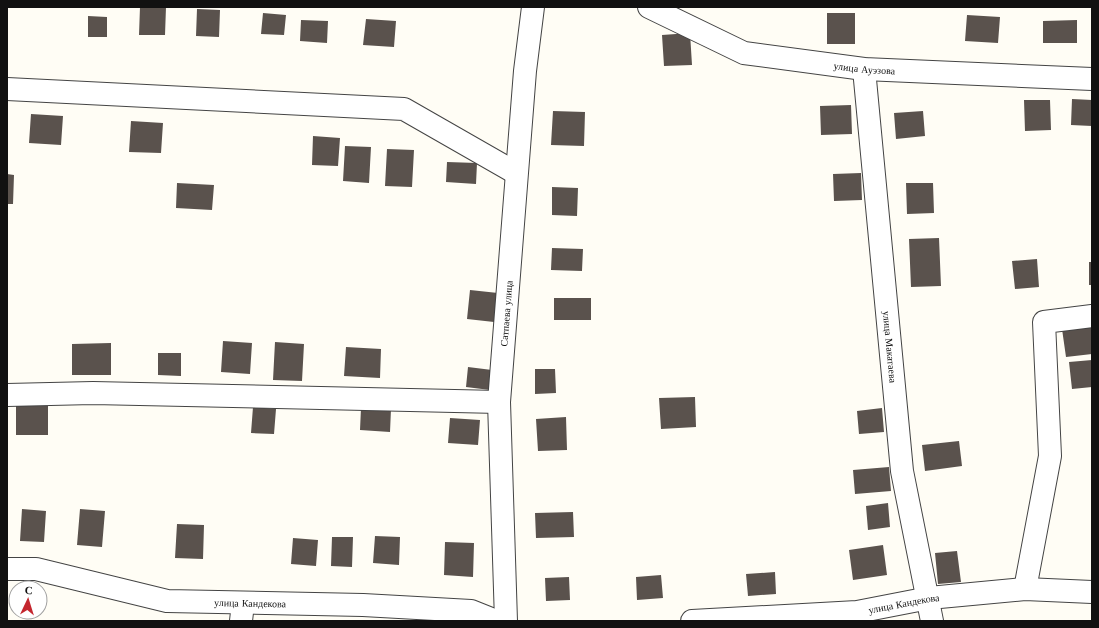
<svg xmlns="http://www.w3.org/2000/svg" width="1099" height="628" viewBox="0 0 1099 628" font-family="'Libre Baskerville',serif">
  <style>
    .building { fill: #5a524d }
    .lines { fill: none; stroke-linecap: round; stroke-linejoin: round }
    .minor-casing { stroke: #444; stroke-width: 24 }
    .minor { stroke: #fff; stroke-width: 22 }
    .labels { text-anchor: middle; stroke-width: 4; stroke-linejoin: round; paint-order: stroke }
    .street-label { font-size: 10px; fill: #111; stroke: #fff }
  </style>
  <rect width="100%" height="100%" fill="#fffdf5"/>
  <path class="building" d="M140 7H166L165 35H139Z
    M197 9 220 10 219 37 196 36Z
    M263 13 286 15 284 35 261 34Z
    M827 13H855V44H827Z
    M967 15 1000 17 998 43 965 41Z
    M88 16 107 17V37H88Z
    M366 19 396 21 394 47 363 45Z
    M301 20 328 21 327 43 300 41Z
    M1077 20V43H1043V21Z
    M690 33 692 65 664 66 662 35Z
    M1072 99 1092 100V126L1071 125Z
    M1024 100H1050L1051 130 1025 131Z
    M851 105 852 134 821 135 820 106Z
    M553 111 585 112 584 146 551 145Z
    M923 111 925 136 896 139 894 113Z
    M31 114 63 116 61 145 29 143Z
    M131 121 163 123 161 153 129 152Z
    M313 136 340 138 338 166 312 165Z
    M345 146 371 147 369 183 343 181Z
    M387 149 414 150 412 187 385 186Z
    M447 162 477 163 476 184 446 182Z
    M861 173 862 200 834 201 833 174Z
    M7 174 14 175 13 204H7Z
    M177 183 214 185 212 210 176 208Z
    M906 183H933L934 213 907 214Z
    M552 187 578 188 577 216 552 215Z
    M939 238 941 286 911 287 909 239Z
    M552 248 583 249 582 271 551 270Z
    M1037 259 1039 287 1015 289 1012 261Z
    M1089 262H1092V285H1089Z
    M470 290 498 293 494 322 467 319Z
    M554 298H591V320H554Z
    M1092 325V354L1066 357 1062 329Z
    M223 341 252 343 250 374 221 372Z
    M275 342 304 344 302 381 273 380Z
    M111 343V375H72V344Z
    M346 347 381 349 380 378 344 376Z
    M158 353H181V376L158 375Z
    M1092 360V387L1072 389 1069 362Z
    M468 367 492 370 490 390 466 387Z
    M535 369H555L556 393 535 394Z
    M695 397 696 427 661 429 659 398Z
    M16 406H48V435H16Z
    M253 407 276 409 274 434 251 433Z
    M361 408 391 409 390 432 360 430Z
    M882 408 884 432 859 434 857 411Z
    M566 417 567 450 538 451 536 419Z
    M450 418 480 420 478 445 448 443Z
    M959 441 962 466 925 471 922 445Z
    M889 467 891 491 855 494 853 470Z
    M888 503 890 527 868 530 866 506Z
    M22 509 46 511 44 542 20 541Z
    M80 509 105 511 102 547 77 545Z
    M573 512 574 537 536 538 535 513Z
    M177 524 204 525 203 559 175 558Z
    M375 536 400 537 399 565 373 563Z
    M332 537H353L352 567 331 566Z
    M293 538 318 540 316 566 291 564Z
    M445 542 474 543 473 577 444 575Z
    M883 545 887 575 853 580 849 550Z
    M957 551 961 582 938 584 935 553Z
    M775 572 776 594 748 596 746 574Z
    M661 575 663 598 637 600 636 577Z
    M569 577 570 600 546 601 545 578Z"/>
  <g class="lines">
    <defs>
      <g id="minor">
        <path id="s1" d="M649 7 744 53 864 69 1092 79"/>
        <path id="s2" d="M864 69 902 471 932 621"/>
        <path d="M7 89 404 109 516 173"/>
        <path d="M7 395 93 393 499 402"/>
        <path id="s3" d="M7 569H36L167 601 363 605 471 611 496 621"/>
        <path d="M1025 589 1050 456 1044 322 1092 316"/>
        <path d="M241 621 243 603"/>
        <path id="s4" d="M506 621 499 402 525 71 533 7"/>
        <path id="s5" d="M692 621 857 612 929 598 1025 589 1092 592"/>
      </g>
    </defs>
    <use href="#minor" class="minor-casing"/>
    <use href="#minor" class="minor"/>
  </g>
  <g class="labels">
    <g class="street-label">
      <text dy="4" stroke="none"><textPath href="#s1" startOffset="227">улица Ауэзова</textPath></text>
      <text dy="4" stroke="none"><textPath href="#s4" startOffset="308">Сатпаева улица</textPath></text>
      <text dy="4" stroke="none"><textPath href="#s2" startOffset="279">улица Макатаева</textPath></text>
      <text dy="4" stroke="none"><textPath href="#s3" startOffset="247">улица Кандекова</textPath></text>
      <text dy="4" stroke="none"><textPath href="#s5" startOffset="213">улица Кандекова</textPath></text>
    </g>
  </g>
  <rect width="1099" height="628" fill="none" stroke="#111111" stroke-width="16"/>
  <g transform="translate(28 600) rotate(4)"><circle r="19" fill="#ffffff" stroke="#a0a0a0"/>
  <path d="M0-3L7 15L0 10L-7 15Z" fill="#c4262e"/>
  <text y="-6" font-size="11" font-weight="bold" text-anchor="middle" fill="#111111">С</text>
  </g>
</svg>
